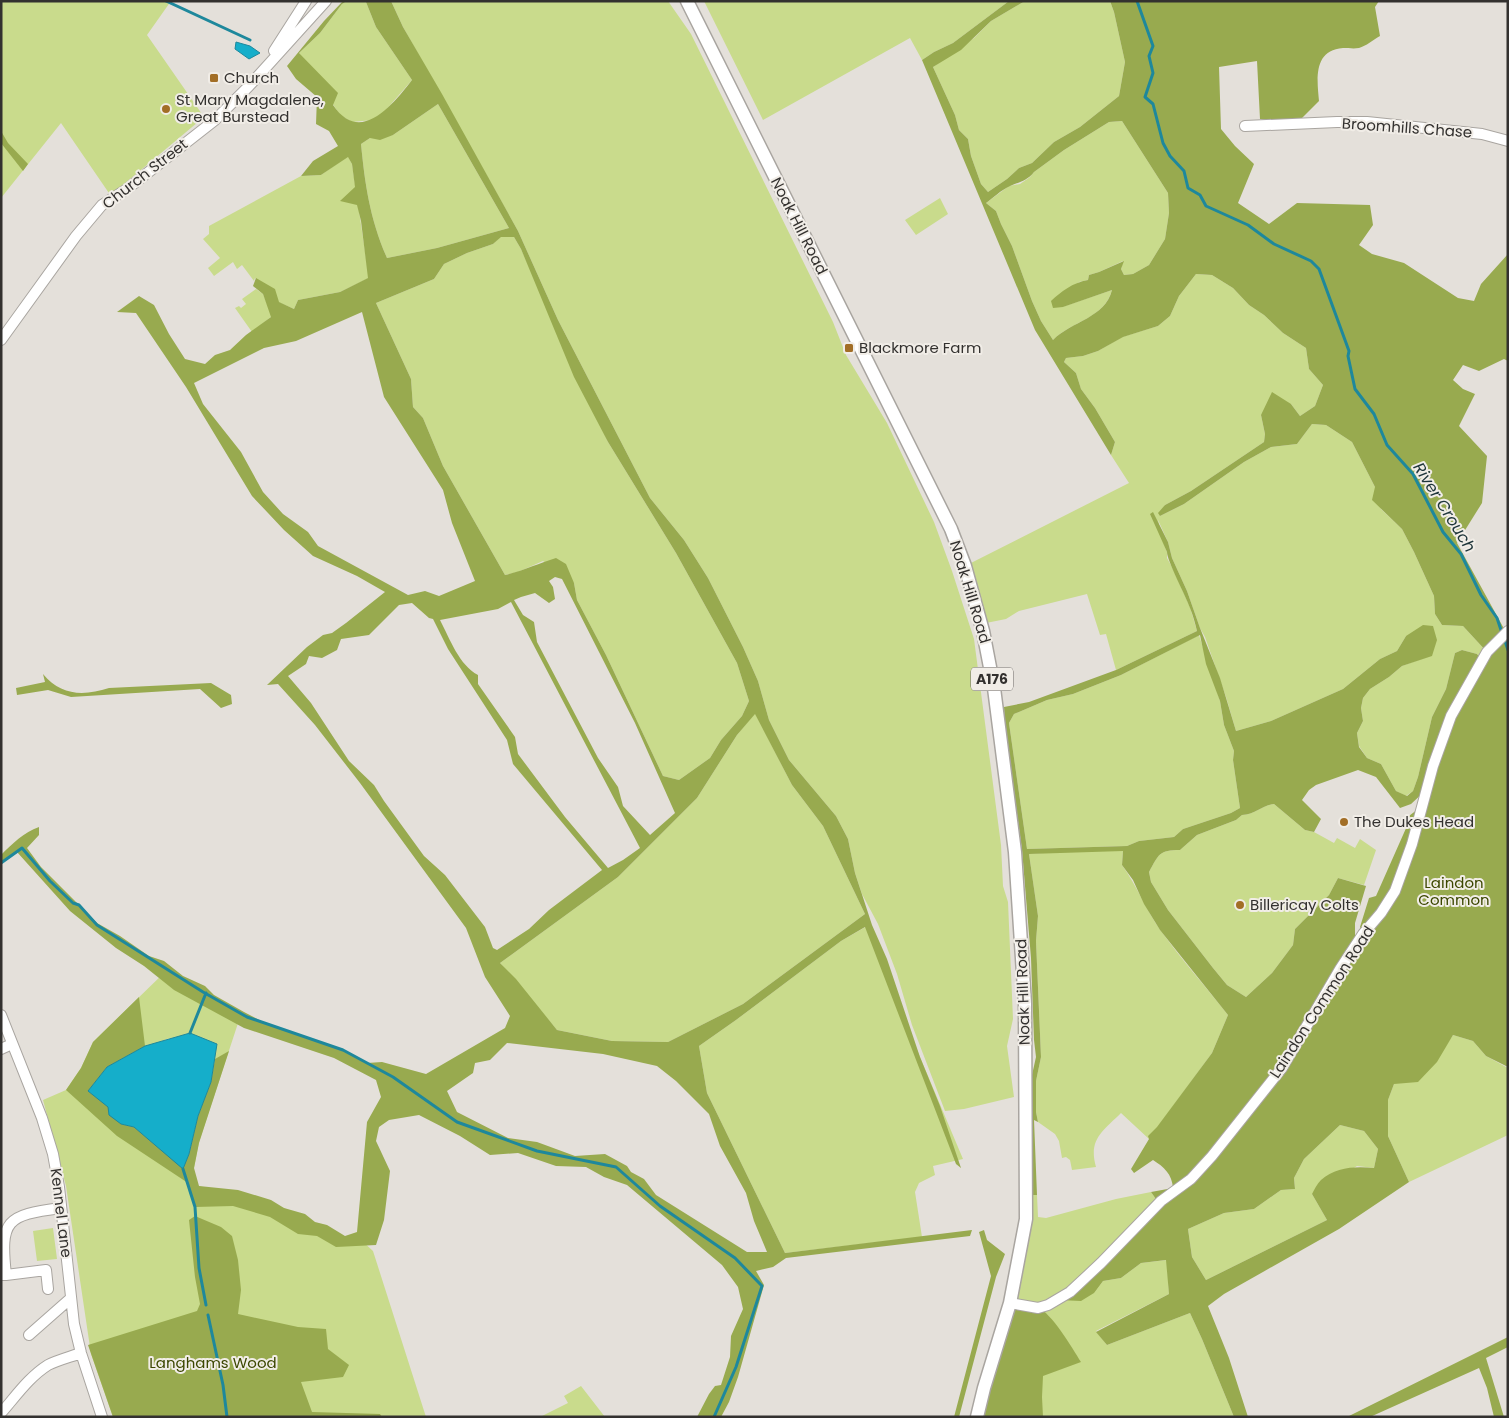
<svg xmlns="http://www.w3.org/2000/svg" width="1509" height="1418" viewBox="0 0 1509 1418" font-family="Poppins,sans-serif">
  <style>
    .green { fill: #c9db8c; fill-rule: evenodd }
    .forest { fill: #98aa4f; fill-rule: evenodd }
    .water { fill: #15aeca; stroke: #1e889c }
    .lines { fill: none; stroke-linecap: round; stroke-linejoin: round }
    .stream { stroke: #1e889c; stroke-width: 3 }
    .minor-casing { stroke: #a9a5a0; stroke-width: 12 }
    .major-casing { stroke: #a9a5a0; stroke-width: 15 }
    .minor { stroke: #fff; stroke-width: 10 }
    .major { stroke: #fff; stroke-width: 12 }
    .poi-dot { fill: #a26e26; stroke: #f1ede7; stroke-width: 2 }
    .labels { text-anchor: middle; stroke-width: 4; stroke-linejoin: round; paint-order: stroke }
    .shield { fill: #f1ede7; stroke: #6c6966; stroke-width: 1 }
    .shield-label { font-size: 14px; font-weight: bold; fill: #33312f }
    .poi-label { font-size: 15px; fill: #33312f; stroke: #f1ede7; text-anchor: start }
    .street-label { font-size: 15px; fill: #33312f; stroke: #f1ede7 }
    .park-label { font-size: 15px; fill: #3c4700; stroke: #f1ede7 }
    .water-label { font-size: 16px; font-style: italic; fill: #1e353a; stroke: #f1ede7 }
  </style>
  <rect width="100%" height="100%" fill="#e4e0da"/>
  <path class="green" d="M1 1H171L147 35 204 117 123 185 113 199 61 123 1 198Z
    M347 1 366 2 376 27 412 80 385 111 373 120 352 122 340 115 299 53 320 33 342 4Z
    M391 1H668L691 34 833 322 846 355 887 423 934 522 952 571 974 639 1001 845 1003 886 1008 902 1013 1019 1007 1046 1014 1097 964 1109 945 1111 912 1025 897 974 878 924 862 894 855 873 848 839 836 816 789 760 769 720 758 681 743 647 708 578 684 540 650 498 558 320 518 231 403 27Z
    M704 1H1009L953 43 934 52 922 60 910 38 763 120Z
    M1025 1H1110L1114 12 1125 62 1119 96 1080 127 1054 142 1032 163 1019 168 1007 179 988 192 981 184 971 156 968 139 959 130 955 115 933 67 974 38 991 21Z
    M438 104 509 228 437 248 387 258C370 219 365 185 361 144L370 138 393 135Z
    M1122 121 1168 193 1169 213 1165 239 1149 265 1133 274 1124 275 1121 269 1123 261 1099 272 1089 275 1088 280 1079 282 1062 307 1112 290C1104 319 1073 320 1053 340L1041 321 1032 301 1012 246 1001 224 996 211 986 203 1009 186 1020 184 1030 177 1034 172 1064 150 1109 122Z
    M348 156 352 164 369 278 340 292 298 300 294 309 278 302 255 278 254 281 242 265 237 269 233 262 214 276 208 268 220 258 203 239 209 234V226L301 176 321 175Z
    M940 198 948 214 916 235 905 220Z
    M501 236 514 237 521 249 608 442 676 553 737 663 749 701 742 716 721 740 710 758 679 780 663 776 606 655 577 600 574 583 543 561 518 572 505 575 443 466 423 418 413 407 411 379 376 303 434 279 444 264 467 253 493 244Z
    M1196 274 1212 275 1233 288 1249 305 1264 315 1283 333 1306 348 1309 369 1323 385 1315 406 1300 416 1291 404 1261 415 1265 434 1264 442 1191 491 1165 505 1160 516 1184 504 1244 462 1271 447 1297 444 1312 424 1326 425 1352 442 1375 487 1381 509 1402 529 1414 552 1434 596 1435 614 1442 625 1463 626 1487 652 1482 661 1477 654 1462 650 1455 653 1446 689 1432 717 1418 777 1413 791 1406 796 1396 791 1381 764 1367 758 1359 746 1357 733 1363 721 1361 708 1363 698 1370 689 1389 677 1402 666 1432 655 1406 636 1397 651 1380 659 1343 689 1271 721 1236 731 1226 697 1205 637 1200 628 1187 591 1172 558 1168 542 1158 520 1162 539 1167 552V558L1172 567 1190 607 1197 631 1116 670 1106 634 1100 635 1087 594 1019 611 1006 619 981 624 965 566 1129 483 1111 455 1115 442 1095 408 1081 389 1076 373 1064 362 1066 358 1083 356 1098 351 1122 337 1158 326 1170 316 1179 296Z
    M256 289 263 294 272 316 252 332 235 308 239 306 241 308 246 304 242 299Z
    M1199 635 1220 701 1224 725 1234 751 1233 760 1240 808 1231 813 1183 829 1174 837 1139 841 1127 846 1027 849 1009 723 1014 714 1047 700 1073 694 1121 675Z
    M755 713 792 785 823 826 865 914 743 1004 668 1042 612 1041 557 1030 500 963 618 877 697 798 737 735Z
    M1274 804 1305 830 1314 832 1334 843 1337 838 1355 848 1360 839 1376 850 1364 885 1338 878 1329 895 1295 929 1293 945 1272 973 1246 997 1227 985 1213 968 1168 910 1151 882 1149 872C1159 854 1159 850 1180 850L1197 835 1236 820 1242 815C1255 815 1262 805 1274 804Z
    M1070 851H1123L1122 865C1137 886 1146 910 1161 931 1182 960 1206 987 1228 1015L1212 1053 1149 1139 1121 1113C1103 1131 1088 1139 1096 1167L1072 1170 1070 1160 1066 1157 1062 1158 1059 1141 1055 1134 1038 1122 1036 1112V1081L1041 1057 1036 941 1038 916 1029 854Z
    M869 925 904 1019 963 1159 933 1166 935 1175 919 1183 915 1192 922 1237 785 1253 707 1093 699 1046 736 1020 841 941Z
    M167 970 241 1014 199 1142 191 1184 284 1208 341 1241 360 1239 373 1251 426 1417H113L91 1354 66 1186 43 1100 66 1090 81 1068 93 1042ZM179 1037 198 1116 189 1154 183 1168 134 1127 121 1124 109 1116 107 1067 167 1039Z
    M1453 1035 1473 1041 1486 1056 1508 1068V1135L1409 1182 1388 1136V1100L1394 1084 1445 1047Z
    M1340 1125 1364 1131 1378 1149 1374 1168 1357 1166 1312 1194 1327 1220 1206 1280 1192 1257 1188 1229 1224 1213 1254 1209 1281 1190 1295 1189 1294 1178 1304 1159Z
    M1151 1192 1158 1202 1094 1293 1103 1281 1121 1278 1141 1263 1167 1260 1169 1294 1096 1331 1107 1345 1190 1313 1202 1339 1234 1417H977L1010 1303 1026 1195H1037L1038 1217 1046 1218 1116 1199Z
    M53 1228 57 1259 37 1261 33 1231Z
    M581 1386 605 1417H540L568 1403 564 1396Z"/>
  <path class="forest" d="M343 1H347L342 4 320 33 299 53 338 93 333 105C360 145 392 106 412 80L376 27 366 2 362 1H391L403 27 442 94 518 231 558 320 650 498 684 540 708 578 743 647 758 681 769 720 789 760 836 816 848 839 855 873 872 925 887 959 920 1057 940 1106 961 1168 956 1164 865 927 841 941 736 1020 699 1046 707 1093 785 1253 972 1230 970 1236 786 1258 773 1267 756 1271 764 1285 738 1377 729 1402 721 1417H697L709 1394 715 1386 721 1385 730 1357 731 1336 743 1309 738 1287 722 1265 627 1185 604 1177 586 1167 556 1166 518 1153 490 1155 460 1136 419 1115 389 1120 379 1127 376 1141 390 1171 384 1220 376 1245 336 1247 317 1236 298 1234 270 1217 233 1206 195 1207 188 1183 117 1136 66 1090 81 1068 93 1042 139 997 145 1046 107 1067 88 1091 109 1107 121 1124 134 1127 183 1168 189 1154 198 1116 211 1082 215 1059 229 1051 199 1143 194 1168 199 1186 238 1190 271 1200 284 1208 305 1214 315 1222 327 1225 345 1236 357 1232 367 1122 381 1097 376 1080 334 1058 244 1028 174 990 144 966 116 948 70 911 17 852 1 863V855C12 844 24 832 39 827V835L27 848 41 867 97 923 120 936 149 956 164 961 183 976 205 986 214 995 244 1012 269 1025 343 1050 367 1063 382 1062 426 1074 505 1028 510 1016 485 977 466 928 360 783 315 725 278 684 267 685 307 647 323 635 332 633 346 623 385 592 357 576 313 556 284 530 252 496 186 387 136 313 117 312 139 296 154 305 169 334 185 359 205 364 215 355 230 350 246 335 271 317 263 294 253 286 256 278 275 289 279 302 294 309 298 300 340 292 368 278 361 221 357 205 340 201 355 187 352 164 348 157 321 175 301 176 313 161 338 146 329 131 316 124 317 97 296 79 287 66 324 21ZM438 104 509 228 437 248 387 258C370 219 365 185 361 144L370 138 380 140 393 135ZM501 237H514L521 249 574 377 608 442 676 553 737 663 749 701 742 716 721 740 710 758 679 780 663 776 606 655 577 600 574 583 566 564 556 558C539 563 523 571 505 575L443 466 423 418 413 407 411 379 376 303 434 279 444 264 467 253 493 244ZM362 312 384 397 443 490 452 523 475 581 439 596 425 591 408 595 318 546 308 532 283 514 263 492 241 452 203 404 194 383 264 348 296 341ZM555 577 562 579 635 723 675 813 650 835 623 806 618 787 598 758 537 642 534 622 523 615 514 600 521 597 535 593 549 603 555 599 553 587 549 581ZM511 602 640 848 623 860 608 868 565 817 518 754 515 737 478 684V675C459 665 450 639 440 620L498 609ZM412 603 429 618 433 619 448 649 507 740 513 764 602 870 549 910 529 929 497 950 493 948 485 927 445 875 424 856 384 801 374 785 349 761 311 703 288 676 306 664 309 656 322 658 337 650 341 639 369 635 399 605ZM755 714 792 785 823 826 865 914 743 1004 668 1042 612 1041 557 1030 516 979 500 963 618 877 697 798 737 735ZM507 1043 603 1054 657 1066 676 1081 709 1114 720 1146 746 1193 754 1221 767 1252H747L656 1195 644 1179 631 1172 627 1166 605 1154 575 1156 537 1142 508 1138 457 1112 447 1091 473 1073 475 1063 490 1060Z
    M1009 1H1025L991 21 961 50 933 67 955 115 959 130 968 139 971 156 981 184 988 192 1007 179 1019 168 1032 163 1054 142 1080 127 1119 96 1125 62 1114 12 1110 1H1379L1375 7 1380 36C1373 40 1366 46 1359 48 1353 49 1349 48 1343 48 1313 50 1317 80 1319 101L1296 124 1260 119 1257 61 1219 67 1221 129 1235 146 1254 164 1238 203 1269 224 1297 203 1370 205 1373 225 1359 245 1372 254 1404 263 1458 298 1474 301 1481 284 1508 254V361L1504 359 1479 371 1463 365 1453 380 1463 389 1475 394 1459 426 1487 456 1482 503 1457 543 1508 636V1067L1486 1056 1473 1041 1453 1035 1437 1062 1418 1082 1394 1084 1388 1100V1136L1409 1182 1339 1229 1224 1294 1208 1306 1229 1358 1248 1417H1234L1202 1339 1190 1313 1107 1345 1096 1332 1169 1294 1166 1260 1141 1263 1121 1278 1103 1281 1094 1293 1081 1301 1059 1300 1158 1202 1151 1192 1173 1188C1172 1174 1164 1167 1153 1160L1134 1173 1131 1169 1149 1139 1148 1136 1157 1127 1212 1053 1228 1015 1160 930 1144 904 1133 880 1122 865 1123 851 1029 854 1038 916 1036 941 1041 1057 1036 1081V1112L1038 1122 1034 1120 1037 1195H1031L1032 1140 1030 1110V1084L1036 1057 1034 1040 1031 958 1022 850 1005 727 1004 707 1029 702 1116 670 1197 631C1195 623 1193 615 1190 608 1186 596 1167 561 1167 552L1150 514 1153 512 1168 542 1172 558 1187 591 1200 628 1220 678 1236 731 1271 721 1343 689 1380 659 1397 651 1406 636 1423 625 1433 626 1437 640 1432 656 1402 666 1389 677 1370 689 1363 698 1361 708 1363 721 1357 733 1359 747 1367 758 1381 764 1396 791 1407 796 1413 791 1418 777 1432 717 1446 689 1455 653 1462 650 1477 654 1482 661 1487 652 1463 626 1442 625 1435 614 1434 596 1414 552 1402 529 1372 500 1375 487 1352 442 1326 425 1312 424 1297 444 1271 447 1244 462 1184 504 1160 516 1158 513 1165 505 1191 491 1264 442 1265 434 1261 415 1272 392 1291 404 1300 416 1315 406 1323 385 1309 369 1306 348 1283 333 1264 315 1249 305 1233 288 1212 275 1196 274 1179 296 1170 316 1158 326 1123 337 1098 351 1083 356 1066 358 1064 362 1076 373 1081 389 1095 408 1115 442 1111 455 1035 330 922 60 934 52 953 43ZM1122 121 1168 193 1169 213 1165 239 1149 265 1133 274 1124 275 1121 269 1124 261 1099 272 1089 275 1088 280C1072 283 1062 291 1051 301L1053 308 1063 307 1112 290C1105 318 1072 321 1053 340L1041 321 1032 301 1012 246 1001 224 996 211 986 203C993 198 1001 190 1010 186 1019 182 1027 181 1034 172L1064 150 1109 122ZM1200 635 1206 664 1220 701 1224 725 1234 751 1233 760 1240 808 1231 813 1183 829 1174 837 1139 841 1127 846 1027 849 1009 723 1014 714 1047 700 1073 694 1121 675ZM1358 770 1376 777 1400 808 1411 804 1425 791 1422 806 1405 819 1407 826 1376 896 1369 898 1360 927 1363 934 1355 946V923L1366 886 1338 878 1329 895 1295 929 1293 945 1272 973 1246 997 1227 985 1213 968 1168 910 1151 882 1149 872C1159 854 1159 850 1180 850L1197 835 1236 820 1242 815C1255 815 1262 805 1274 804L1305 830 1314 832 1321 819 1302 800 1309 790 1316 785ZM1340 1125 1364 1131 1378 1149 1374 1168C1356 1166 1335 1167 1321 1180 1317 1184 1314 1190 1312 1194L1327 1220 1206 1280 1192 1257 1188 1229 1224 1213 1254 1209 1281 1190 1295 1189 1294 1178 1304 1159Z
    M1 131 8 143 28 164 23 171 1 143Z
    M43 674C61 696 84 696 109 688L211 683 231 695 232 704 221 708 200 689 71 697 48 690 17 695 16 688 45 682Z
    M195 1216 221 1227 232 1236 238 1260 241 1290 238 1314 298 1327 326 1329 328 1349 349 1365 343 1377 301 1382 312 1412 380 1414 382 1417H113L88 1345 197 1311 200 1304 195 1277 189 1220Z
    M984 1230 987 1240 1005 1254 996 1277 959 1417H954L991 1276 979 1232Z
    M1010 1303C1018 1304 1029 1304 1037 1307 1052 1313 1072 1348 1081 1362L1043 1376 1042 1397 1043 1417H977Z
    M1508 1337V1347L1486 1358 1504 1417H1494L1487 1388 1479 1368 1370 1417H1347Z"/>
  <path class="water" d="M236 42 250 46 260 53 249 59 235 49Z
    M190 1033 217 1044 211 1082 198 1116 189 1154 183 1169 134 1127 121 1124 109 1115 108 1107 88 1091 107 1067 145 1046Z"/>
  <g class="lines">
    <path class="stream" d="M166 1 250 40
      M1137 1 1153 46 1149 56 1153 73 1145 97 1153 104 1163 143 1170 156 1184 171 1188 188 1200 195 1206 206 1248 225 1274 244 1311 261 1319 269 1349 351 1348 356 1355 389 1374 414 1387 445 1413 474 1443 532 1461 554 1481 595 1497 618 1502 633
      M1504 638 1508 650
      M1 863 22 848 50 881 73 903 79 905 97 925 203 992 247 1017 343 1050 393 1077 457 1122 537 1151 616 1167 660 1206 735 1258 762 1286 736 1367 714 1417
      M190 1033 206 993
      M183 1169 195 1207 199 1268 206 1305
      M208 1315 223 1385 227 1417"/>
    <defs>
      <path id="minor" d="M274 51 306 1
        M1245 126 1337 122H1367L1482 134 1508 141
        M1 340 76 236 102 205 127 189 215 120 249 86 326 1
        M1 1015 42 1118 53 1154 59 1187 74 1324 81 1353 102 1417
        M1 1049 12 1044
        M1 1275H6C0 1220 6 1215 61 1208
        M6 1275 46 1270 48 1289
        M1010 1303 1038 1308 1048 1305 1070 1292 1101 1263 1161 1201 1191 1179 1212 1156 1282 1068 1340 969 1363 934 1381 913 1395 891 1412 844 1433 766 1451 716 1487 652 1508 631
        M29 1335 71 1298
        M1 1413C16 1396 29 1377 48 1365 58 1360 70 1357 81 1353"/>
      <path id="major" d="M687 1 951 529 965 566 983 631 994 688 1015 852 1025 1004 1026 1219 1010 1303 984 1388 977 1417"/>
    </defs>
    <use href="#minor" class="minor-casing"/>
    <use href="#major" class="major-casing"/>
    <use href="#minor" class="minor"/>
    <use href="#major" class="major"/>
  </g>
  <g class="poi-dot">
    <rect x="209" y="73" width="10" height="10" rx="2.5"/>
    <circle cx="166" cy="109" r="5"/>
    <rect x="844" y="343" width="10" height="10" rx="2.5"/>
    <circle cx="1344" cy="822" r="5"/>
    <circle cx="1240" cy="905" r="5"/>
  </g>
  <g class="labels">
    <rect class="shield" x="971" y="667.5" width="42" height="23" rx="4"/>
    <g class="shield-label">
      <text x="992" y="684">A176</text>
    </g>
    <g class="poi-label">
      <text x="224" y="83">Church</text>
      <text x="176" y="105">St Mary Magdalene,<tspan x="176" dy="17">Great Burstead</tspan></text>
      <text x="859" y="353">Blackmore Farm</text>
      <text x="1354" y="827">The Dukes Head</text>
      <text x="1250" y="910">Billericay Colts</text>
    </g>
    <g class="street-label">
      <text transform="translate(1407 128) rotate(4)" y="5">Broomhills Chase</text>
      <text transform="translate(145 174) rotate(-38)" y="5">Church Street</text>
      <text transform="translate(799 226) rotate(63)" y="5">Noak Hill Road</text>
      <text transform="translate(970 592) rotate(73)" y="5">Noak Hill Road</text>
      <text transform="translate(1023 992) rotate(-92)" y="5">Noak Hill Road</text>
      <text transform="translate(1322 1002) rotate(-57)" y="5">Laindon Common Road</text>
      <text transform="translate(61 1213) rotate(83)" y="5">Kennel Lane</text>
    </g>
    <g class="park-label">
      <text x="1454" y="888">Laindon<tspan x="1454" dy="17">Common</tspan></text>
      <text x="213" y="1368">Langhams Wood</text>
    </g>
    <g class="water-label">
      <text transform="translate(1445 507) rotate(58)" y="6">River Crouch</text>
    </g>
  </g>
  <rect width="1509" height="1418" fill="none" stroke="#33312f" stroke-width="5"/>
</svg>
